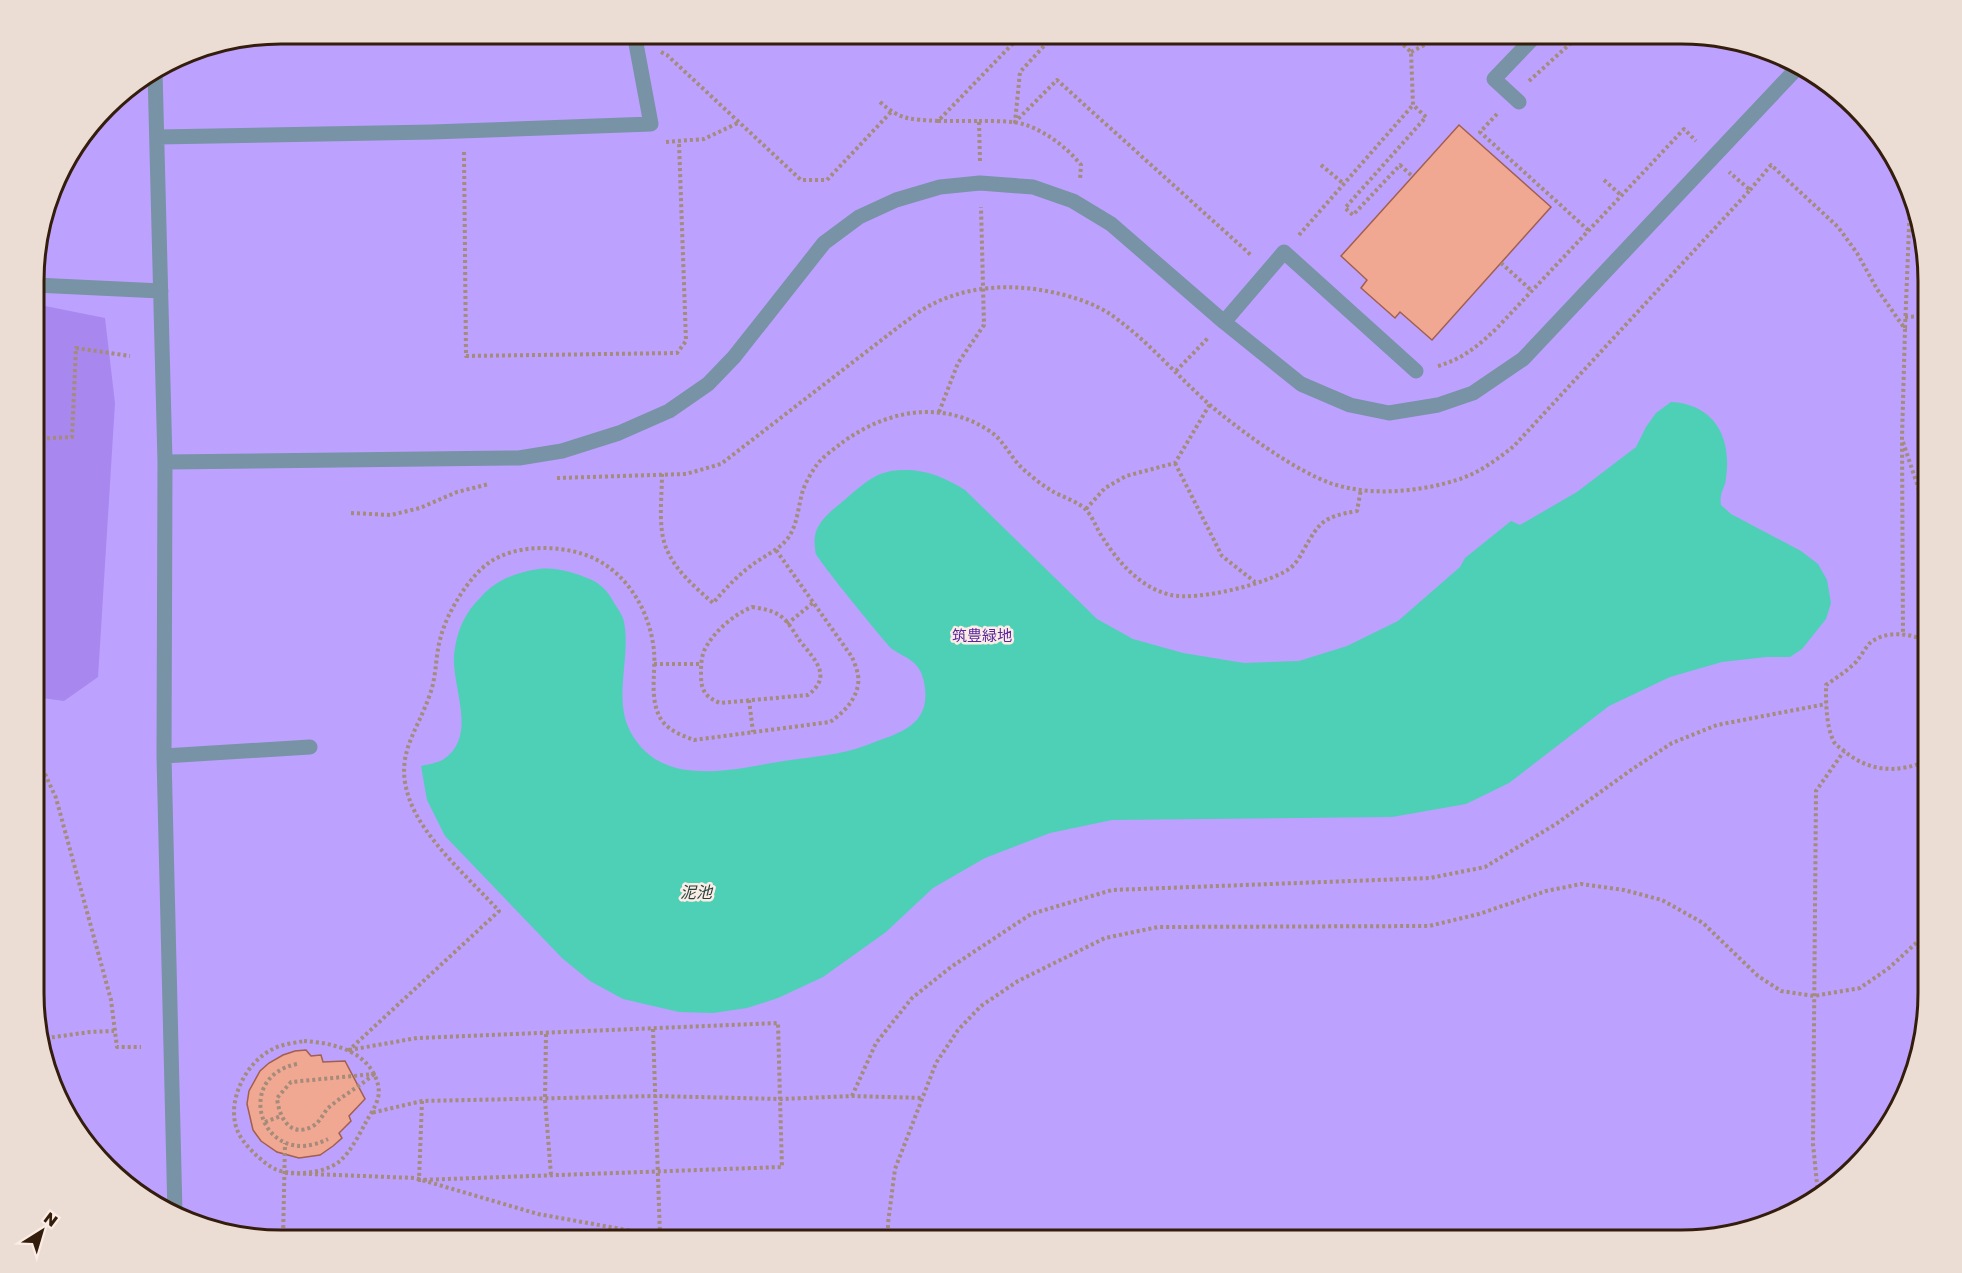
<svg xmlns="http://www.w3.org/2000/svg" width="1962" height="1273" viewBox="0 0 1962 1273" font-family="'Golos Text','Noto Sans JP',sans-serif">
  <style>
    .green { fill: #bca1fe }
    .forest { fill: #a887ef }
    .water { fill: #4dd0b5 }
    .building { fill: #f1a892; stroke: #a25f4b; stroke-width: 1.5 }
    .lines { fill: none; stroke-linecap: round; stroke-linejoin: round }
    .path { stroke: #a48b7a; stroke-width: 4; stroke-dasharray: 3 3; stroke-linecap: butt }
    .minor { stroke: #7793a5; stroke-width: 15 }
    .path-bridge { stroke: #a48b7a; stroke-width: 4; stroke-dasharray: 3 3; stroke-linecap: butt }
    .labels { text-anchor: middle; stroke-width: 5; stroke-linejoin: round; paint-order: stroke }
    .park-label { font-size: 15px; fill: #59269f; stroke: #fbede5 }
    .water-label { font-size: 16px; font-style: italic; fill: #27433d; stroke: #fbede5 }
    .rim { fill: none; stroke: #341d0b; stroke-width: 3 }
  </style>
  <rect width="100%" height="100%" fill="#f7ddcc"/>
  <path class="green" d="M281 33H1682L1761 46 1819 75 1896 157 1928 265V1008L1916 1072 1887 1130 1805 1207 1697 1239 280 1240 201 1227 143 1198 66 1116 35 1024V249L59 171 117 95 186 52Z"/>
  <path class="forest" d="M35 304 105 318 115 403 98 677 64 701 35 697Z"/>
  <path class="water" d="M1671 402C1714 404 1732 437 1726 478 1725 489 1719 492 1721 505L1731 514 1801 551 1818 564 1827 580 1831 603 1826 619 1802 649 1790 657H1766L1722 662 1670 677 1609 706 1509 783 1466 804 1392 817 1112 820 1050 833 985 858 933 888 886 932 823 977 778 998 747 1008 713 1013 679 1012 623 999 590 981 562 958 445 836 427 800 421 766C429 764 438 763 444 759 478 735 452 689 454 656 456 633 464 613 481 597 496 580 517 572 539 569 555 567 572 572 587 578 599 582 607 590 613 601 617 608 623 615 624 622 631 657 613 698 630 731 661 790 732 769 784 761 811 757 841 755 867 745 899 733 933 726 924 682 920 661 907 659 892 649 886 644 818 560 816 554 815 550 814 540 815 536 817 522 831 511 841 503 857 490 870 475 891 471 919 467 941 475 965 490L1097 619 1133 639 1183 653 1244 663 1299 661 1347 646 1398 621 1460 567 1465 558 1511 521 1520 525 1577 492 1636 447 1646 427 1656 413Z"/>
  <path class="building" d="M1459 125 1551 207 1432 340 1400 312 1395 318 1361 288 1367 280 1341 256Z
    M306 1050 311 1056 321 1055 323 1062 345 1061 365 1099 349 1116 351 1121 339 1133 342 1138 333 1146 320 1155 299 1158 277 1152 261 1141 253 1130 247 1104 249 1091 260 1071 269 1063 283 1055 295 1051Z"/>
  <g class="lines">
    <path class="path" d="M1004 33 1014 42
      M1056 33 1020 72 1015 122 1057 80 1252 256
      M1065 33 1070 37
      M1390 33 1411 52 1413 105 1426 117 1345 208 1353 215 1400 165 1412 176
      M661 52 667 55 801 180H827L891 112
      M1411 52 1447 33
      M1529 81 1582 33
      M880 102C901 121 911 119 938 121
      M1497 114 1480 132 1588 230
      M979 121C990 121 1002 121 1013 122 1038 125 1066 146 1081 165L1080 180
      M666 142 704 139 740 122
      M464 152 466 356 677 353 686 341 679 142
      M980 161 979 121H938L1023 33
      M1321 165 1344 184
      M1604 180 1621 195
      M1750 190 1771 165 1838 227 1857 253 1877 289 1905 329 1902 438 1903 635
      M1299 235 1413 105
      M1501 263 1532 291
      M1905 317 1928 316
      M1905 328 1910 203
      M1438 366C1463 359 1479 345 1497 328L1684 129 1696 141
      M1176 371 1209 337
      M939 412 958 363 984 325 981 207
      M35 439 72 437 76 348 130 356
      M1903 442 1928 517
      M1175 463 1222 556 1255 582
      M662 474C662 496 658 524 665 545 674 570 694 586 713 603 725 589 737 576 752 565 764 556 779 550 788 538 798 524 798 506 803 490 806 482 811 473 816 466 822 457 834 449 843 442 887 410 943 399 991 432 1004 441 1011 458 1023 469 1032 477 1042 485 1052 491 1062 497 1080 502 1087 511 1093 518 1096 527 1101 535 1117 561 1140 588 1171 595 1198 601 1267 584 1289 569 1295 565 1300 557 1303 551 1320 521 1323 517 1357 511L1361 489
      M557 478 686 474 721 464 901 325C910 319 918 312 927 307 966 285 1014 283 1056 293 1074 297 1095 304 1110 314 1152 343 1183 384 1222 415 1251 438 1295 470 1330 483 1370 497 1420 492 1460 479 1480 472 1498 459 1514 446L1750 190 1729 172
      M1086 509 1105 488 1126 476 1175 463 1210 404
      M351 513 391 515 420 508 457 492 489 484
      M752 607C763 609 774 610 783 618 790 624 795 634 800 641 815 660 833 676 808 695L720 703C705 697 701 690 701 675 701 667 701 659 704 651 713 632 733 615 752 607Z
      M787 624 814 602
      M1928 642C1912 633 1885 630 1870 643 1865 648 1861 656 1856 662 1847 671 1836 678 1826 685 1826 703 1826 724 1833 740 1835 745 1839 747 1843 750 1868 772 1898 774 1928 760
      M654 664H701
      M749 700 753 732
      M35 752 56 798 111 1000 117 1047H141
      M653 1029 660 1236
      M546 1034 545 1100 551 1175
      M40 1039 90 1032 114 1031
      M304 1041C331 1043 362 1049 375 1076 378 1083 380 1090 378 1098 376 1106 370 1115 366 1122 359 1135 351 1151 340 1161 326 1173 293 1177 275 1169 268 1166 262 1160 256 1155 250 1149 243 1142 239 1134 224 1105 245 1062 273 1049 282 1044 294 1043 304 1041Z
      M349 1050 417 1038 778 1023 780 1099 655 1096 422 1101 371 1113
      M348 1051 499 911C470 879 423 839 409 798 394 754 417 733 430 694 437 675 435 656 441 636 447 613 469 576 490 562 515 545 555 545 583 554 624 567 650 609 654 651 656 673 648 702 663 722 670 731 683 736 694 740L830 722C845 712 861 695 858 675 857 669 854 662 852 657L776 550
      M297 1064C231 1077 262 1172 328 1139
      M374 1074C359 1087 342 1096 328 1108 323 1114 320 1122 313 1126 290 1139 279 1117 277 1098L291 1082Z
      M852 1096 876 1043 912 998 951 967 1031 914 1112 890 1430 878 1485 867 1556 824 1631 770 1672 743 1717 725 1826 704
      M422 1101 419 1180 782 1167 780 1099 852 1096 922 1098
      M1894 1116 1898 1096 1917 1048 1922 1042
      M265 1122 281 1116
      M1818 1194 1813 1144 1816 791 1844 751
      M888 1240V1223L895 1169 936 1063 958 1030 981 1006 1018 981 1105 938 1158 927 1429 926 1479 914 1546 891 1581 884 1624 890 1662 900 1703 923 1758 976 1781 991 1814 996 1860 988 1889 968 1928 932"/>
    <path class="minor" d="M155 71 165 462 164 756 175 1214
      M1519 102 1494 79 1538 33
      M157 137 432 132 651 124 634 33
      M35 285 161 291
      M1224 322 1284 252 1416 371
      M165 462 519 458 562 451 619 433 669 411 708 384 734 357 824 243 859 217 896 200 940 187 980 183 1033 187 1073 201 1111 224 1224 322 1301 384 1350 405 1389 413 1438 405 1473 393 1523 359 1800 65
      M164 756 310 747"/>
    <path class="path-bridge" d="M285 1173 415 1178 538 1214 660 1236
      M283 1240 285 1143"/>
  </g>
  <g class="labels">
    <g class="park-label">
      <text x="982" y="641">筑豊緑地</text>
    </g>
    <g class="water-label">
      <text x="696" y="898">泥池</text>
    </g>
  </g>
  <path d="M0 0H1962V1273H0ZM281 44H1681A237 237 0 0 1 1918 281V993A237 237 0 0 1 1681 1230H281A237 237 0 0 1 44 993V281A237 237 0 0 1 281 44Z" fill="#ebdcd4" fill-rule="evenodd"/>
  <path class="rim" d="M281 44H1681A237 237 0 0 1 1918 281V993A237 237 0 0 1 1681 1230H281A237 237 0 0 1 44 993V281A237 237 0 0 1 281 44Z"/>
  <g transform="translate(42 1231) rotate(37)" stroke="#fbede5" stroke-width="4.5" paint-order="stroke">
  <path d="M0-4.5L10 22L0 15L-10 22Z" fill="#341d0b"/>
  <text y="-9" font-size="16" font-weight="bold" text-anchor="middle" fill="#341d0b">N</text>
  </g>
</svg>
